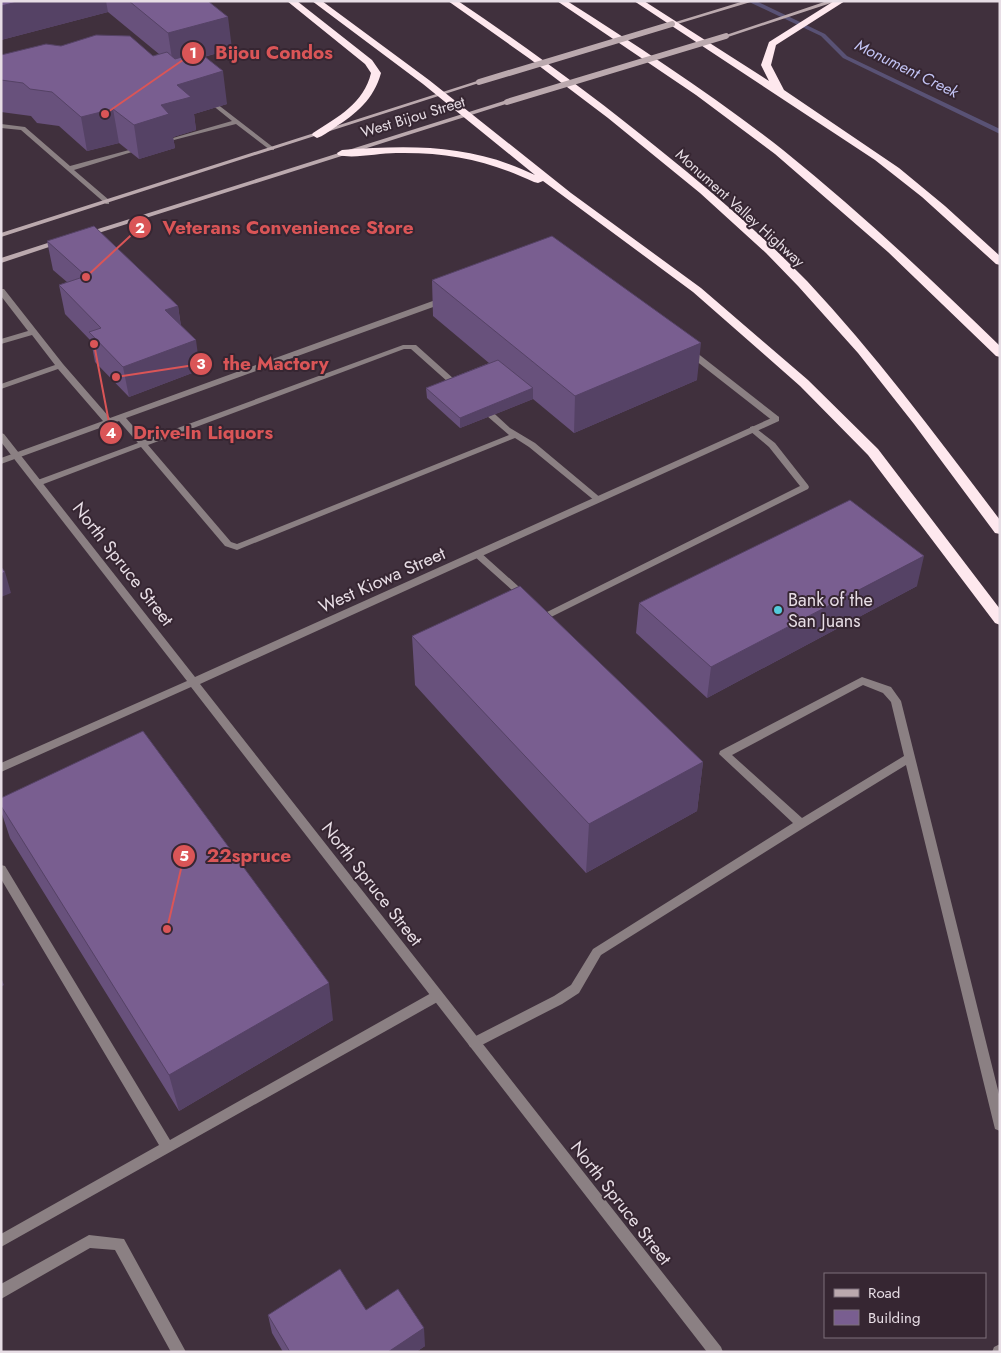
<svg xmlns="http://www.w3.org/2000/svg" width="1001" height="1353" viewBox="0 0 1001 1353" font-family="Jost,sans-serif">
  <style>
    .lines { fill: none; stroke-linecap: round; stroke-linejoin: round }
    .stream { fill: #595275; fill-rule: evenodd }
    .service { fill: #8b8083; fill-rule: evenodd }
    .minor { fill: #8b8083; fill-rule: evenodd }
    .secondary { fill: #bba9ae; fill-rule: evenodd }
    .motorway { fill: #fee8ee; fill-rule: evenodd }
    .secondary-bridge { stroke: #bba9ae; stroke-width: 6 }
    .wall { fill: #68517c }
    .shaded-wall { fill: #554265 }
    .building { fill: #795e90; stroke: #554265 }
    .poi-dot { fill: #53cbdb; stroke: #362632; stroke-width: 2 }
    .labels { text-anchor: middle; stroke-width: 4; stroke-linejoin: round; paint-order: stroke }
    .far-street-label { font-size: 15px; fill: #e7dde5; stroke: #362632 }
    .far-water-label { font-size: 16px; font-style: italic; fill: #c3c4f5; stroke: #362632 }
    .street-label { font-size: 18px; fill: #e7dde5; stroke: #362632 }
    .poi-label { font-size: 18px; fill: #e7dde5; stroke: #362632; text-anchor: start }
    .leader { fill: none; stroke: #da5557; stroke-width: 2 }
    .callout-dot { fill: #da5557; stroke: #362632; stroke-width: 2 }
    .mark-label { font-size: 15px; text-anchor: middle; font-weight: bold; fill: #fff }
    .callout-label { font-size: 19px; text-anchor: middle; font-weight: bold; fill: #da5557; stroke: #362632; stroke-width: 4; stroke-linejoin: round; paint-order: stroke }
  </style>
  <rect width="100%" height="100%" fill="#40303d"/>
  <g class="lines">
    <path class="stream" d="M747 1H756L825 34 847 56 1000 129V134L843 58 821 36Z"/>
    <path class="service" d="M208 97 274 148V150H270L236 124 166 142V140L232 121 206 100V98Z
      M1 124 25 127 70 166 129 150 132 152 74 170 109 200V204H106L21 130 1 128Z
      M1 289H4L63 364 110 418 441 298H447V302L126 418 145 440 403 345H416L464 388 463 390H457L411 349H404L148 445 231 542 237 544 509 435 479 409 478 407 482 404 485 405 510 428 535 443 602 499 598 502 595 501 529 447 515 438 237 550 225 546 141 447 41 485H35L34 483 35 481 138 443 119 421 1 464V458L103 421 58 369 1 389V384L55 365 32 335 1 344V339L28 331 1 296Z
      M686 349H692L779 417V421H773L686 353Z
      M753 426 775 443 808 485 809 487 808 489 549 618H543L534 610 536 608 539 607 547 612 800 486 769 447 750 431V427Z
      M477 551 480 552 528 595 530 597 528 599H522L474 556 472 554Z
      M862 677 891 687 901 701 1000 1098V1131L995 1129 994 1125 906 765 805 827 601 955 579 993 562 1004 478 1047 474 1048 470 1047 468 1043 470 1039 554 996 571 985 593 949 793 823 719 754 720 751ZM863 685 883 693 891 702 904 756 802 818 732 755Z
      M1 865 5 866 170 1140 433 992 437 991 441 992 443 996 441 1000 1 1247V1234L159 1145 1 879Z
      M89 1235 124 1239 186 1352H171L115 1250 90 1248 1 1299V1284Z
      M1000 1344V1352H992L994 1347Z"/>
    <path class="minor" d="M776 416 779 417V421L200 684 721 1347 723 1352H707L191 687 1 772V763L187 681 1 442V433L4 434 195 677Z"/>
    <path class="secondary" d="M744 1H754L674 25 669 24Z
      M827 1H837L728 37 723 36Z
      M477 81 482 82 1 237V233Z
      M507 100 509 101V103L89 236 82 234Z
      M57 240H60L64 242 1 263V258Z"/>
    <path class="motorway" d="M287 1H297L372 60 381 73C374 99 356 114 334 128 328 132 323 136 317 138L312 135 313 133C338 117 364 103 371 73L365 64Z
      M312 1H322L429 80 571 193 701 288 808 380 878 449 1000 609V625L995 623 868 455 800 386 693 292 543 181 538 183 534 182C487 160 448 152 396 153 379 153 354 159 338 155L337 153 342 150C412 145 471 144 535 175L423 84Z
      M448 1H458C528 48 595 97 660 150 711 191 761 234 807 281 877 356 938 438 1000 520V534L995 533 914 424 858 353 798 286 766 253 700 193 608 118 530 59Z
      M557 1H567C641 48 714 96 783 150 859 211 930 278 1000 346V357L996 356 888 252 775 154 696 95Z
      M634 1H644L769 81 761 65 769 42 834 1H845L776 45 771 65 784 90 899 168 945 206 1000 256V265L996 264 922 197 875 160Z"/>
    <path class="secondary-bridge" d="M479 82 672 24
      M507 102 726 36"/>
  </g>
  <path class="wall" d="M1 1H208L232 49 204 57 227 104 194 114 196 130 173 137 175 148 139 159 119 143 87 151 59 126 37 123 31 116 1 112V55L153 56 159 54 108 12 1 40Z
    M47 241 178 306 181 326 200 370 129 397 95 362 91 341 65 314 59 285 67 282 53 270Z
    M432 280 697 380 574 433 533 399 460 428 427 398 426 388 489 363 433 316Z
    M917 586 707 698 636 633 639 603Z
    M412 636 703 762 697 811 586 873 415 685Z
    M1 806 333 1020 179 1111 10 838 1 811Z
    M366 1310 425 1346 416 1352H283L272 1333 268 1315Z"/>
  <path class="shaded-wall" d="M21 1H106L108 12 1 40V6Z
    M228 17 232 49 173 65 168 33Z
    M223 71 227 104 194 114 196 130 173 137 175 148 139 159 134 125 161 105 177 85Z
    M113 109 119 143 87 151 81 117Z
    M178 306 182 335 165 310Z
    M196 340 200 370 129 397 123 367Z
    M701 343 697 380 574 433 575 396Z
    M533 388V399L460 428V418Z
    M924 556 917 586 707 698 711 667Z
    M5 572 11 593 1 597V574Z
    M703 762 697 811 586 873 589 824Z
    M1 978 4 985 1 987Z
    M329 983 333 1020 179 1111 169 1075Z
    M424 1328 425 1346 416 1352H388Z"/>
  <path class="building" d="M1 1H21L1 6Z
    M129 1H208L228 17 168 33Z
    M96 35 130 36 153 56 167 52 175 59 199 52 223 71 177 85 191 97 161 105 169 114 134 125 113 109 81 117 52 92 30 89 23 83 1 80V55L46 44 61 46Z
    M94 226 178 306 165 310 196 340 123 367 89 332 101 328 59 285 86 276 47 241Z
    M552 236 701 343 575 396 432 280Z
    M498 360 533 388 460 418 426 388Z
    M850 500 924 556 711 667 639 603Z
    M1 567 5 572 1 574Z
    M520 586 703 762 589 824 412 636Z
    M143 731 329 983 169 1075 1 806V798Z
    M340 1269 366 1310 398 1289 424 1328 388 1352H290L268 1315Z"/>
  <circle class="poi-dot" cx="778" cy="610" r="5"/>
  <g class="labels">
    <g class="far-street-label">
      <text transform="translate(413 117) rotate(-17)" y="5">West Bijou Street</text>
      <text transform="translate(740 208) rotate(42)" y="5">Monument Valley Highway</text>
    </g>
    <g class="far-water-label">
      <text transform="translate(907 68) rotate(26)" y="6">Monument Creek</text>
    </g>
    <g class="street-label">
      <text transform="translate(123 564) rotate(52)" y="6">North Spruce Street</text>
      <text transform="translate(382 580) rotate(-24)" y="6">West Kiowa Street</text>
      <text transform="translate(372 884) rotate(52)" y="6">North Spruce Street</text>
      <text transform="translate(621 1203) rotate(52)" y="6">North Spruce Street</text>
    </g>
    <g class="poi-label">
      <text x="788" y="606">Bank of the<tspan x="788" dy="21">San Juans</tspan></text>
    </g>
  </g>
  <path class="leader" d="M105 114L193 53M86 277L140 227M116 377L201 364M94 344L111 433M167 929L184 856"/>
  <g class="callout-dot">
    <circle cx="105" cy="114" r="5"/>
    <circle cx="86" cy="277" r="5"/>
    <circle cx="116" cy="377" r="5"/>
    <circle cx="94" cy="344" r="5"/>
    <circle cx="167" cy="929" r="5"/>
    <circle cx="193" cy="53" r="12"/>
    <circle cx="140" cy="227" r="12"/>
    <circle cx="201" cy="364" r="12"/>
    <circle cx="111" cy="433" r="12"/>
    <circle cx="184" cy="856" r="12"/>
  </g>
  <g class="mark-label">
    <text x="193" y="58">1</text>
    <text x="140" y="233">2</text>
    <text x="201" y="369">3</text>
    <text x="111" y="438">4</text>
    <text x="184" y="861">5</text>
  </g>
  <g class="callout-label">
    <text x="274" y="59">Bijou Condos</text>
    <text x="288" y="234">Veterans Convenience Store</text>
    <text x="276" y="370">the Mactory</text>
    <text x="203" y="439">Drive-In Liquors</text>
    <text x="249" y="862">22spruce</text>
  </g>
  <rect width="1001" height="1353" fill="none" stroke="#e7dde5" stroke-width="5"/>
  <rect x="824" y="1273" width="162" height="65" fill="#362632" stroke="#7d6f7a"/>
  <rect x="834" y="1289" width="25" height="8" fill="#bba9ae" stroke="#7d6f7a"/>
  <text x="868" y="1298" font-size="15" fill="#e7dde5">Road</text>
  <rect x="834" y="1310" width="25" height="15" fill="#795e90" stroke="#7d6f7a"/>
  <text x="868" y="1323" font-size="15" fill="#e7dde5">Building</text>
</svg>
